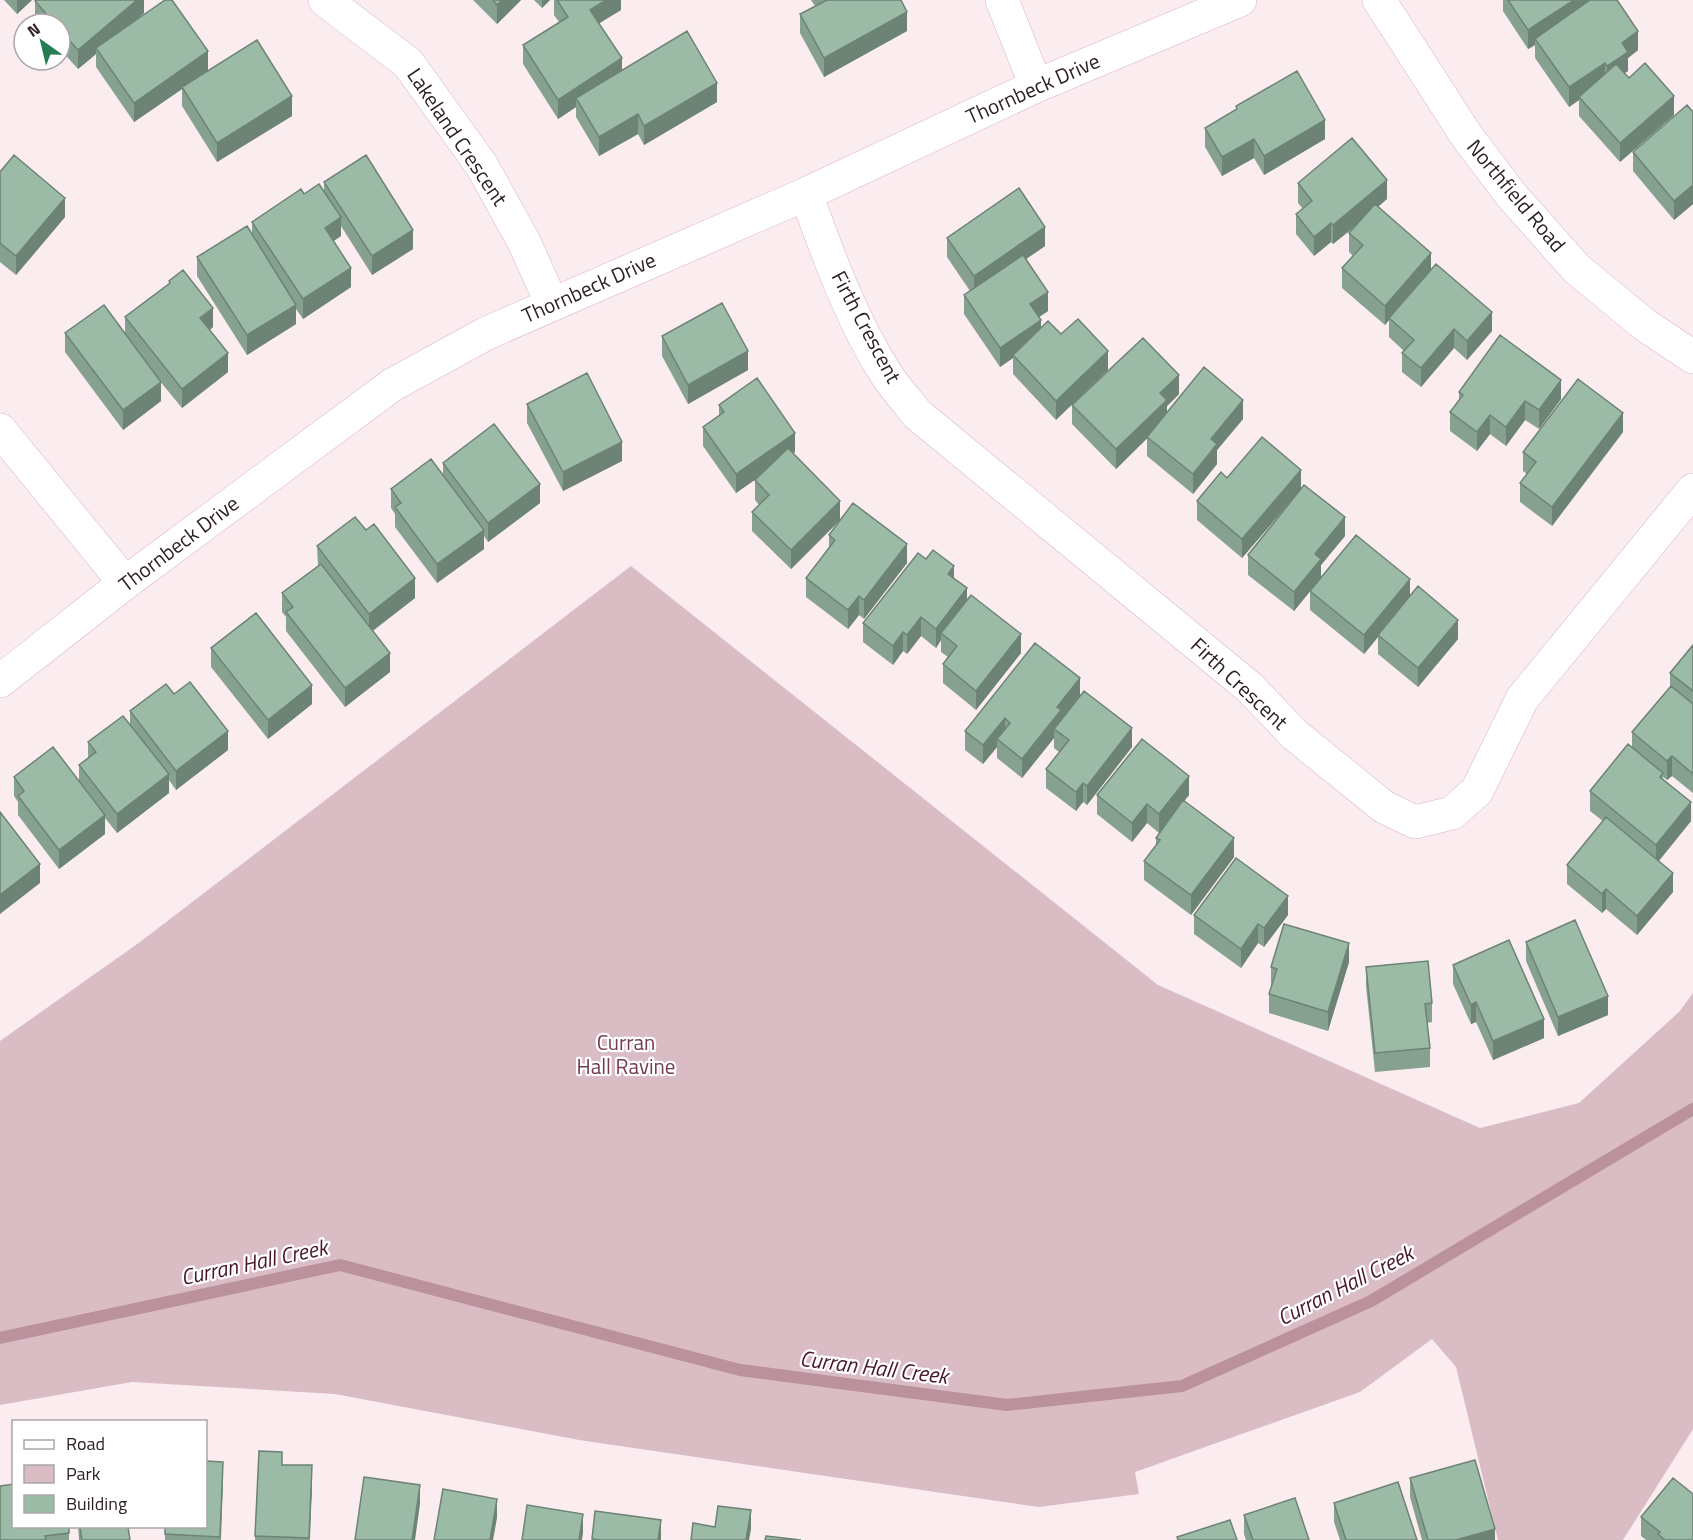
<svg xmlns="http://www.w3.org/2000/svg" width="1693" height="1540" viewBox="0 0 1693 1540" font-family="'Titillium Web',sans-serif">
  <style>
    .green { fill: #d9bcc4 }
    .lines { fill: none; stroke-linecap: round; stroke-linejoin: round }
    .stream { stroke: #ba919c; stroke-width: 12 }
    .minor-casing { stroke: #dab6c0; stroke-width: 34 }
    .minor { stroke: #fff; stroke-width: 33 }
    .wall { fill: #86a190 }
    .shaded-wall { fill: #6d8375 }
    .building { fill: #9cbba7; stroke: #6d8375; stroke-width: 1.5 }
    .labels { text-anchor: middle; stroke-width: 4.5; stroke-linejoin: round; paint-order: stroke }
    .street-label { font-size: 21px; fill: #2e2125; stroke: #fff }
    .park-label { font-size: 21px; fill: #733b4e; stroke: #fff }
    .water-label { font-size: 22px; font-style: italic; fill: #4a162a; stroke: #fff }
  </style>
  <rect width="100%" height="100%" fill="#fbecf0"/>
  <path class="green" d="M631 566 1158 985 1480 1128 1579 1103 1679 1012 1693 993V1429L1623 1540H1498L1456 1367 1432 1339 1360 1392 1135 1472 1139 1494 1039 1507 579 1440 335 1394 132 1382 0 1405V1041L140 942Z"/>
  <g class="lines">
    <path class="stream" d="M0 1338 340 1265 740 1370 1007 1405 1182 1386 1371 1301 1693 1109"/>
    <defs>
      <path id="minor" d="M325 0 408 63 482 166 524 242 552 304
        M1002 0 1036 86
        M1379 0 1468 138 1512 196 1577 269 1645 325 1693 357
        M806 194C828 255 851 319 886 374 895 388 907 401 917 414L1249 687 1295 735 1384 807 1415 822 1452 813 1477 791 1522 699 1693 490
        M0 430 125 583
        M0 681 125 583 392 385 487 333 806 194 1036 86 1240 0"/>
    </defs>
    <use href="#minor" class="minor-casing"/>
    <use href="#minor" class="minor"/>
  </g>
  <path class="wall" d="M4 0H32L17 14Z
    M144 0V13L134 21 208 70 292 116 217 162 182 106V89L134 122 96 67V54L78 69 60 49V24H39L35 20V1Z
    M473 0H521L497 24Z
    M534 0H550L542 8Z
    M554 0H621V10L599 23 622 70 717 102 644 145 638 134 599 156 576 117V107L558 119 523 64V45L559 22 554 15Z
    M811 0H901L907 31 824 77 800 33V14L815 6Z
    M1503 0H1617L1638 50 1628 58V71L1624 73 1629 78 1674 115 1620 162 1579 116V100L1569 107 1535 58V45L1528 49 1503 11Z
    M1236 106 1325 139 1264 175 1254 158 1222 176 1205 147V128L1236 109Z
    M1693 112V204L1674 220 1633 171V152Z
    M0 172 65 217 16 275 0 262Z
    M324 182 413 249 372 275 341 226V236L333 241 351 287 303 319 296 309V324L247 355 197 276V257L252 234V222L304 194 324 192Z
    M1298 183 1387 199 1378 207 1431 269 1492 331 1467 360 1454 348 1421 387 1402 372V353L1404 351 1389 337V320L1385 325 1342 288V268L1353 256 1349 252V233L1356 226 1333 244 1331 242 1314 256 1296 234V214L1303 209 1298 203Z
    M947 238 1045 246 1026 259 1048 311 1039 317 1041 328 1061 334 1056 420 1013 374V358L1000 367 964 314V295L970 291 947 257Z
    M169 281 213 327 210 330 228 372 182 408 159 380 161 401 123 430 65 352V333L125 334V317L169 284Z
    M662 336 748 370 688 404 662 356Z
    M1459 392 1561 399 1539 429 1525 420 1506 446 1490 434 1477 451 1450 431V412L1459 400Z
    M1179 394 1167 406V413L1243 419 1217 450V464L1193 494 1147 456V438L1116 469 1072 424V405Z
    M527 404 622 461 563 491 527 423Z
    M719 405 795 452 793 453 840 520 791 569 752 531V512L759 505 755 500V480L757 478 736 493 703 446V427L719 416Z
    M1623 432 1552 526 1520 502V483L1527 474 1523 471V452Z
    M443 463 540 503 488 542 484 536V549L437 583 395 527V514L391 508V489L443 474Z
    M1227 478 1301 489 1345 536 1321 565V578L1410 597 1458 639 1418 687 1378 654V637L1364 654 1310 610V591L1294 611 1248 575V555L1298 493 1242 558 1197 520V501Z
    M829 535 907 563 864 619 859 615 848 629 806 597V578L829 548Z
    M317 546 415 598 373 631 390 672 345 707 286 631V617L282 612V593L318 566Z
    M954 579 967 601 1021 653 976 710 943 683V664L948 657 941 652V640L936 648 921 636 907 654 903 651 893 665 863 642V623Z
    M1035 643 1080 696 1132 747 1087 805 1083 802 1076 811 1046 788V769L1059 752 1054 748V738L1022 778 997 758V747L983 764 965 750V731Z
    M1693 645V793L1672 776 1667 780 1663 777V779L1691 821 1659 861 1673 892 1637 935 1606 909 1602 913 1567 884V865L1603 821 1590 811V791L1632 748V732L1670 687V673Z
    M211 648 312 704 268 739 211 667Z
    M174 694 228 750 176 790 169 780V793L117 833 105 818V834L59 869 18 815V802L14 796V777L79 781V765L88 758V742L130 726V711Z
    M1097 795H1189L1184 801 1234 857 1191 915 1144 880V861L1156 846V838L1167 823 1159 833 1147 823 1132 842 1097 814Z
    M1194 915H1288L1264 947 1258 943 1241 968 1194 934Z
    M1526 942 1608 1015 1558 1036 1526 961Z
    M1349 962 1328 1031 1269 1013V994L1272 987H1271V967Z
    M1453 965 1544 1038 1493 1060 1476 1022 1471 1024 1453 984Z
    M1366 967 1432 1003V1022L1427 1023 1430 1048V1067L1375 1072 1366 986Z
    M259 1451 312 1485 310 1540H255Z
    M1410 1478 1495 1540H1422L1410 1497Z
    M223 1481 221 1540H165V1527Z
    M1334 1503 1417 1540H1340L1334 1522Z
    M1244 1515 1309 1540H1246L1244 1534Z
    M1641 1517 1693 1540H1646L1641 1536Z
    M78 1527H128L130 1540H79Z
    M69 1533V1540H0Z"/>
  <path class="shaded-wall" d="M17 0H32L17 14Z
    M137 0H144V13L99 52 96 48V54L78 69V50Z
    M502 0H521L497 24V5Z
    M542 0H550L542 8Z
    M606 0H621V10L590 29V10Z
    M1574 0H1603L1535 39V45L1528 49V30Z
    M907 12V31L824 77V58Z
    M1638 31V50L1628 58V71L1607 85V66L1622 43Z
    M208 51V70L182 87V89L134 122V103Z
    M622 58V77L576 98V107L558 119V100Z
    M1605 63V82L1579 97V100L1569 107V87Z
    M717 83V102L644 145V126Z
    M292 96V116L217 162V143Z
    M1674 96V115L1620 162V143Z
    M638 114V134L599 156V137Z
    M1325 120V139L1264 175V156Z
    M1254 139V158L1222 176V157Z
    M1387 180V199L1333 244V225Z
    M1693 185V204L1674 220V201Z
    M65 198V217L16 275V256Z
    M341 217V236L325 247V228Z
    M1331 223V242L1314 256V237Z
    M1045 227V246L974 295V276Z
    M413 230V249L372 275V256Z
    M1431 253V273L1389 318V320L1385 325V306Z
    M351 268V287L303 319V299Z
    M1048 292V311L1030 323V304Z
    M296 305V324L247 355V335Z
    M213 308V327L200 337V318Z
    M1492 312V331L1467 360V341Z
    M1041 320V339L1013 355V358L1000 367V348Z
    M1454 329V348L1421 387V368Z
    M748 351V370L688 404V385Z
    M1108 351V370L1056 420V401Z
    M228 353V372L182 408V389Z
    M1179 375V394L1167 406V419L1116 469V449L1160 393Z
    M1561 380V399L1539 429V410Z
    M161 382V401L123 430V410Z
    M1243 400V419L1217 450V464L1193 494V474L1211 439Z
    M1525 401V420L1506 446V427Z
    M1623 413V432L1552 526V507Z
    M1490 415V434L1477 451V432Z
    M795 433V452L736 493V474Z
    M622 442V461L563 491V472Z
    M1301 470V489L1242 558V539Z
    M540 484V503L488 542V523Z
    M840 501V520L791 569V550Z
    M1345 517V536L1321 565V578L1294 611V592L1315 554Z
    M484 530V549L437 583V564Z
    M907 544V563L864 619V600Z
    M954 566V585L948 574Z
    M415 578V598L369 633V614Z
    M1410 579V598L1378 635V637L1364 654V635Z
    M967 588V608L941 633V640L936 648V629Z
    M859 596V615L848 629V610Z
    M921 617V636L907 654V635Z
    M1458 620V639L1418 687V668Z
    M903 632V651L893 665V646Z
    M1021 634V653L976 710V691Z
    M390 653V672L345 707V688Z
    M1080 678V697L1054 729V738L1022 778V759L1057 707Z
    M312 685V704L268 739V720Z
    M1005 718V737L997 739V747L983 764V745Z
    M1132 728V747L1087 805V786Z
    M228 731V750L176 790V771Z
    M1672 756V776L1667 780V761Z
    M169 774V793L117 833V814Z
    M1189 776V795L1159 833V814Z
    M1083 783V802L1076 811V792Z
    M1691 802V821L1656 864V845Z
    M1147 804V823L1132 842V823Z
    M105 815V834L59 869V850Z
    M1234 838V857L1191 915V895Z
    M40 864V883L0 914V895Z
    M1673 873V892L1637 935V916Z
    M1606 889V909L1602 913V894Z
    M1288 896V915L1264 947V928Z
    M1258 924V943L1241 968V949Z
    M1349 943V962L1328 1031V1012Z
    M1608 996V1015L1558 1036V1017Z
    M1476 1002V1022L1471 1024V1005Z
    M1544 1019V1038L1493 1060V1041Z
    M223 1462V1481L220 1540Z
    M312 1465V1485L309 1540Z
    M420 1485V1504L415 1540H412Z
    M497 1499V1518L493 1540H490Z
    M751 1510V1529L749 1540H746Z
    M583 1514V1533L582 1540H579Z
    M661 1520V1540H658Z
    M1495 1529V1540H1456Z"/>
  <path class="building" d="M37 0H137L78 50 60 30V24H55L35 1Z
    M165 0H172L208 51 134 103 96 48Z
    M493 0H502L497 5Z
    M557 0H606L590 10 622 58 558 100 523 45 568 17Z
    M827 0H901L907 12 824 58 800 14Z
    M1508 0H1574L1528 30Z
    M1590 0H1617L1638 31 1622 43 1628 52 1607 66 1605 63 1569 87 1535 39Z
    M687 31 717 83 644 126 638 114 599 137 576 98Z
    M257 40 292 96 217 143 182 87Z
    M1645 63 1674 96 1620 143 1579 97 1616 64 1629 78Z
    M1297 71 1325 120 1264 156 1254 139 1222 157 1205 128 1237 109 1236 106Z
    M1687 105 1693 112V185L1674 201 1633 152Z
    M1352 138 1387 180 1333 225 1331 223 1314 237 1296 214 1312 201 1298 183Z
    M14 155 65 198 16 256 0 243V172Z
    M366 155 413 230 372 256 324 182Z
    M319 184 341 217 325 228 351 268 303 299 252 222 301 189 304 194Z
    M1019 188 1045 227 974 276 947 238Z
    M1375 204 1431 253 1385 306 1342 268 1363 245 1349 233Z
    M247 226 296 305 247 335 197 257Z
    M1023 255 1048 292 1030 304 1041 320 1000 348 964 295Z
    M1436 264 1492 312 1467 341 1454 329 1421 368 1402 353 1414 340 1389 318Z
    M183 270 213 308 200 318 228 353 182 389 125 317 170 283 169 281Z
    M722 303 748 351 688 385 662 336Z
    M104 305 161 382 123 410 65 333Z
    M1078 319 1108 351 1056 401 1013 355 1048 321 1061 334Z
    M1500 335 1561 380 1539 410 1525 401 1506 427 1490 415 1477 432 1450 412 1463 395 1459 392Z
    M1143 338 1179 375 1160 393 1167 400 1116 449 1072 405Z
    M1204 367 1243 400 1211 439 1217 444 1193 474 1147 437Z
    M587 373 622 442 563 472 527 404Z
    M757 378 795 433 736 474 703 427 724 412 719 405Z
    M1578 379 1623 413 1552 507 1520 483 1536 462 1523 452Z
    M494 424 540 484 488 523 443 463Z
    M1262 437 1301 470 1242 539 1197 501 1221 472 1227 478Z
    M788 448 840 501 791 550 752 512 769 495 755 480Z
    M431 459 484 530 437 564 395 507 401 503 391 489Z
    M1304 485 1345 517 1315 554 1321 559 1294 592 1248 555Z
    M853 503 907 544 864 600 859 596 848 610 806 578 835 540 829 535Z
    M355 517 366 530 374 524 415 578 369 614 317 546Z
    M1356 535 1410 579 1364 635 1310 591Z
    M933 550 954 566 948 574 967 588 936 629 921 617 907 635 903 632 893 646 863 623 918 553 926 559Z
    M321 564 390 653 345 688 286 612 293 607 282 593Z
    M1418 586 1458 620 1418 668 1378 635Z
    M971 595 1021 634 976 691 943 664 957 646 941 633Z
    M256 613 312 685 268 720 211 648Z
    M1035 643 1080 678 1057 707 1061 710 1022 759 997 739 1010 723 1005 718 983 745 965 731Z
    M1693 645V691L1670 673Z
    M190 682 228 731 176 771 130 711 166 684 174 694Z
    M1671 686 1693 704V774L1672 756 1667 761 1632 732Z
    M1084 691 1132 728 1087 786 1083 783 1076 792 1046 769 1069 740 1054 729Z
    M123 716 169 774 117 814 79 765 96 752 88 742Z
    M1142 739 1189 776 1159 814 1147 804 1132 823 1097 795Z
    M1628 744 1663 773 1660 777 1691 802 1656 845 1590 791Z
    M53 747 105 815 59 850 18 796 24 791 14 777Z
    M1183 800 1234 838 1191 895 1144 861 1160 840 1156 838Z
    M0 812 40 864 0 895Z
    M1606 817 1673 873 1637 916 1606 889 1602 894 1567 865Z
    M1236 858 1288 896 1264 928 1258 924 1241 949 1194 915Z
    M1575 920 1608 996 1558 1017 1526 942Z
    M1284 924 1349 943 1328 1012 1269 994 1277 969 1271 967Z
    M1509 940 1544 1019 1493 1041 1476 1002 1471 1005 1453 965Z
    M1428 961 1432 1003 1425 1004 1430 1048 1375 1053 1366 967Z
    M259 1451 282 1452V1465H312L309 1538 255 1536Z
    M1475 1460 1495 1529 1456 1540H1428L1410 1478Z
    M206 1461 223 1462 220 1537 165 1534V1527H206Z
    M364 1477 420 1485 412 1540H355Z
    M1673 1478 1693 1494V1540H1665L1658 1534 1660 1532 1641 1517Z
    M1398 1482 1417 1540H1346L1334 1503Z
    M14 1484V1527H69V1533L45 1536 46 1540H0V1486Z
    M443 1489 497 1499 490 1540H434Z
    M1295 1498 1309 1540H1253L1244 1515Z
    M527 1505 583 1514 579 1540H522Z
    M718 1506 751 1510 746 1540H691L693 1523 715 1527Z
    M595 1511 661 1520 658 1540H601L592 1539Z
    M1230 1520 1237 1540H1178L1177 1537Z
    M80 1527H128L130 1540H82Z
    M766 1536 801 1540H765Z"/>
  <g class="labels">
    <g class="street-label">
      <text transform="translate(1033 89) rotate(-24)" y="7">Thornbeck Drive</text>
      <text transform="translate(457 137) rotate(56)" y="7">Lakeland Crescent</text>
      <text transform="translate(1516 196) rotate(50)" y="7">Northfield Road</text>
      <text transform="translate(589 288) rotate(-24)" y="7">Thornbeck Drive</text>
      <text transform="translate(866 327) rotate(62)" y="7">Firth Crescent</text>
      <text transform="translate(179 544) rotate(-37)" y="7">Thornbeck Drive</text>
      <text transform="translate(1239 684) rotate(43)" y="7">Firth Crescent</text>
    </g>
    <g class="park-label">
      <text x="626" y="1050">Curran<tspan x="626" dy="24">Hall Ravine</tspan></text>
    </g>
    <g class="water-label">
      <text transform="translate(254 1262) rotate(-12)" y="8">Curran Hall Creek</text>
      <text transform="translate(1345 1285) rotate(-27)" y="8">Curran Hall Creek</text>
      <text transform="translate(874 1367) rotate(7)" y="8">Curran Hall Creek</text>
    </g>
  </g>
  <rect x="12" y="1420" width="195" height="108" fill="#ffffff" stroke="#aba6a8" stroke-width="1.5"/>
  <rect x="24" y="1440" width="30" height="9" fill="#ffffff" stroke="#aba6a8" stroke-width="1.5"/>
  <text x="66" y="1450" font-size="18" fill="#2e2125">Road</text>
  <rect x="24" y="1465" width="30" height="18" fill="#d9bcc4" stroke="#aba6a8" stroke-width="1.5"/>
  <text x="66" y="1480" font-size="18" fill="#2e2125">Park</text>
  <rect x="24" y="1495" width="30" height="18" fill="#9cbba7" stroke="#aba6a8" stroke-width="1.5"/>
  <text x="66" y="1510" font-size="18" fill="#2e2125">Building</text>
  <g transform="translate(42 42) rotate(326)"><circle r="28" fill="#ffffff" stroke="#aba6a8" stroke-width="1.5"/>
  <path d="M0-4.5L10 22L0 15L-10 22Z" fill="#257d51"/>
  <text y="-9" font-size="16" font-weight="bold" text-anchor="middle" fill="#2e2125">N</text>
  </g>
</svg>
